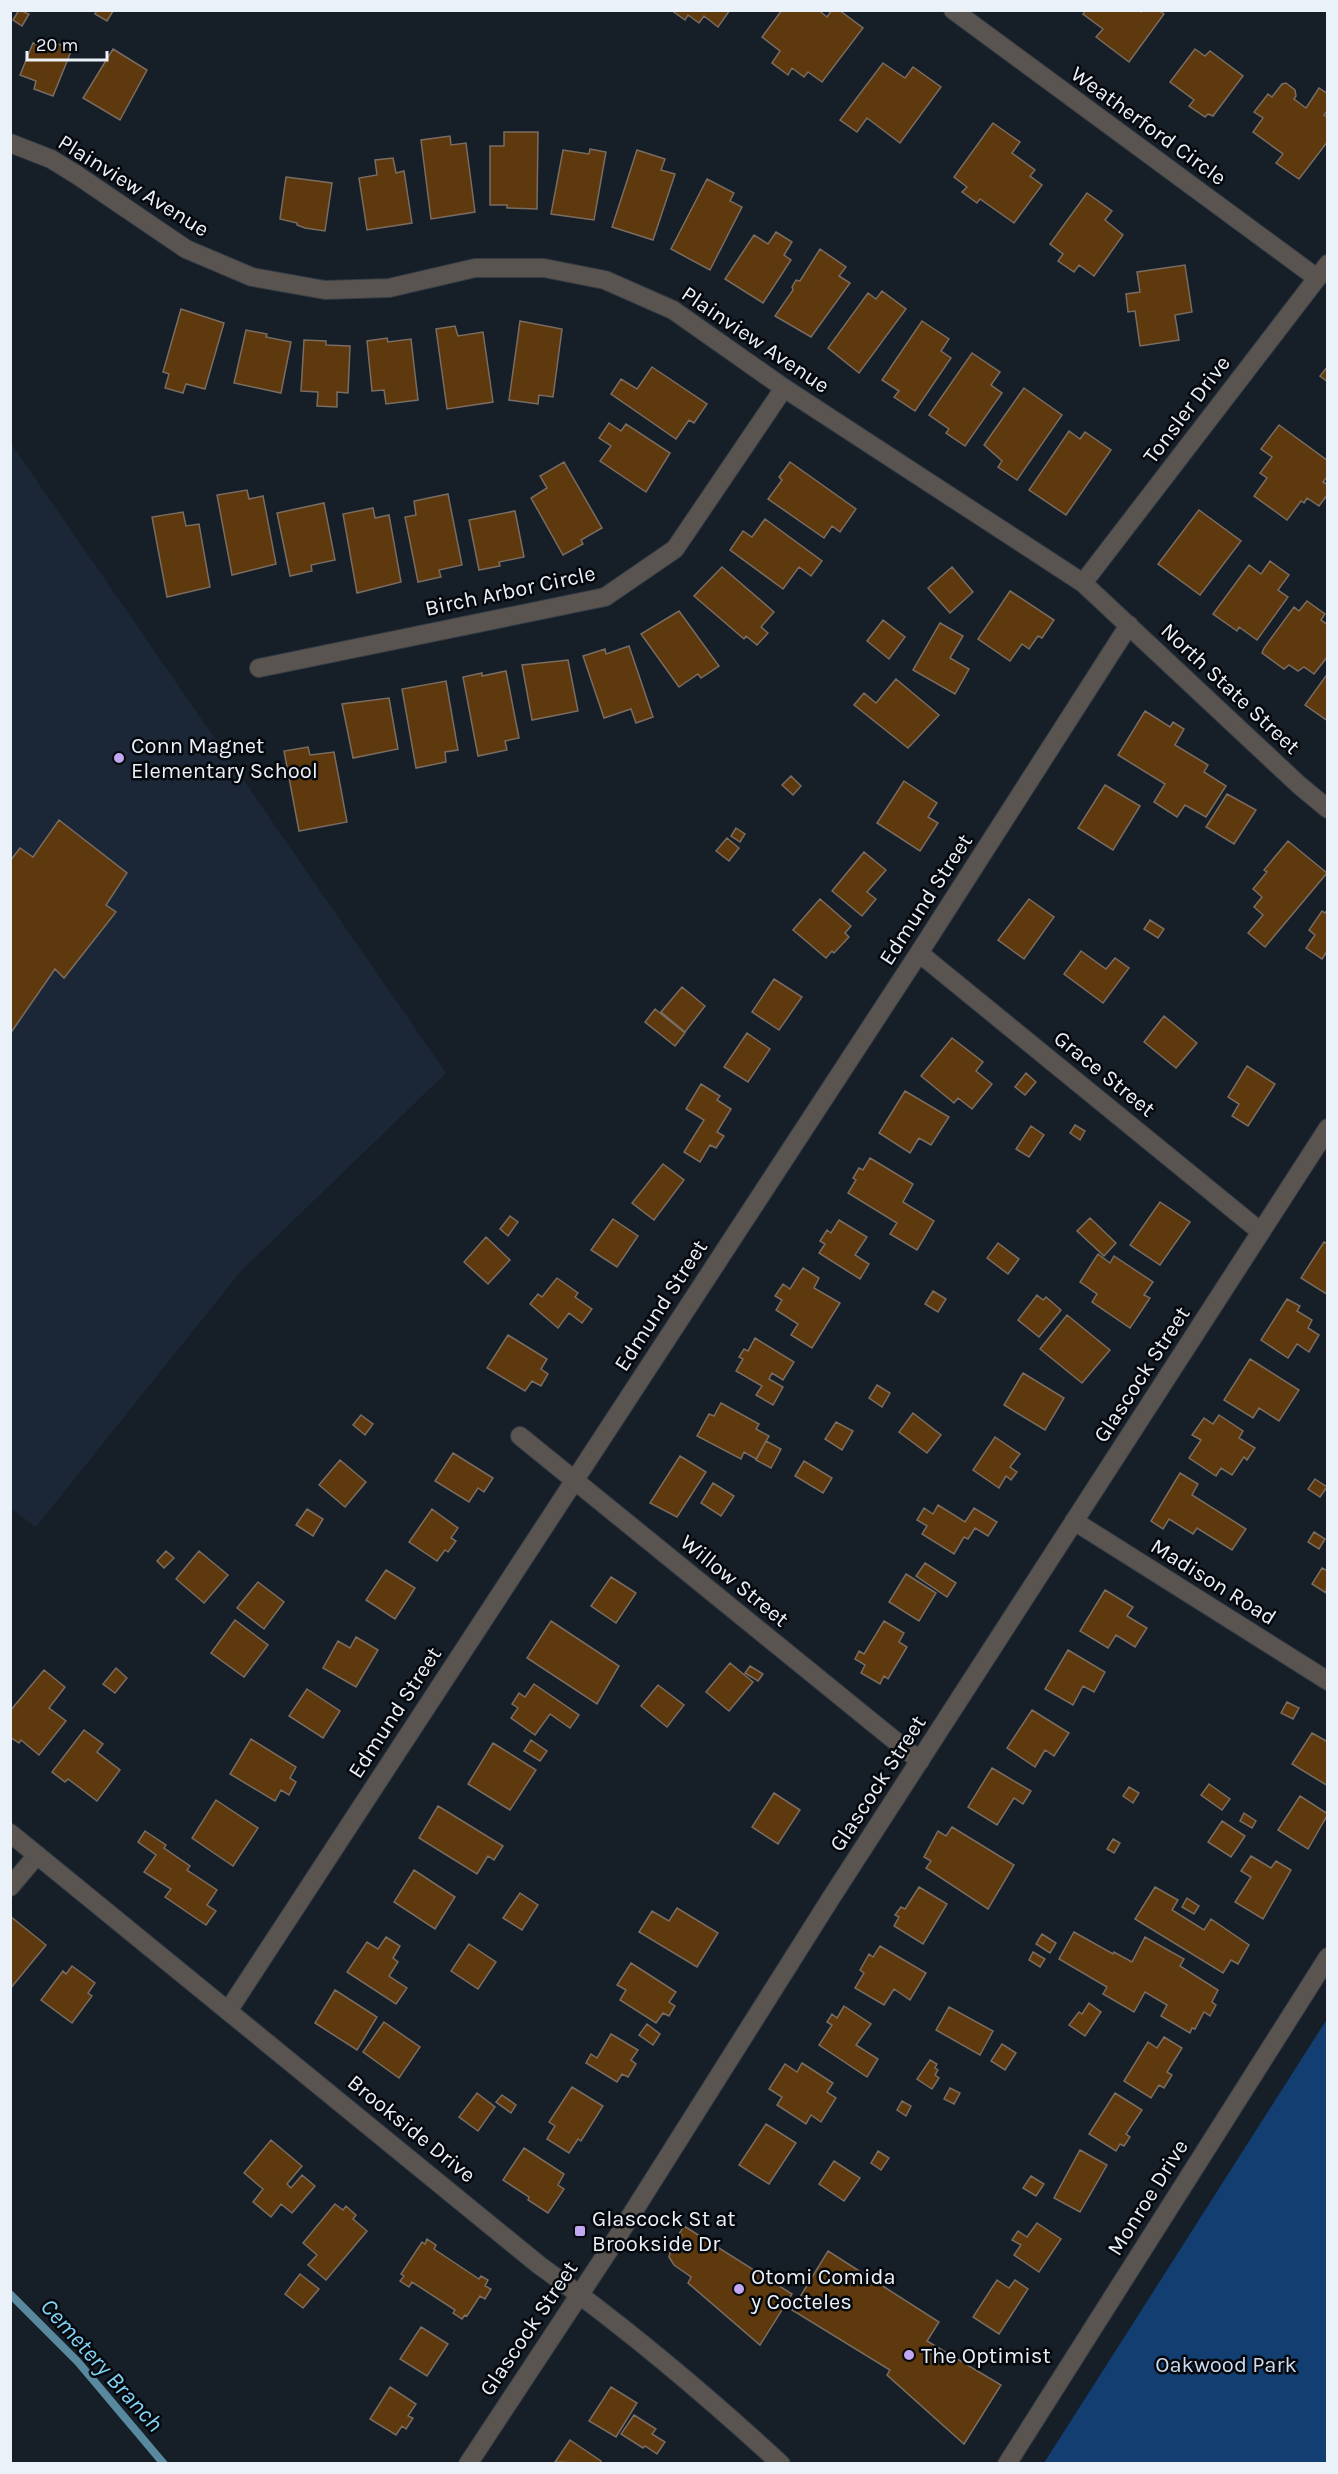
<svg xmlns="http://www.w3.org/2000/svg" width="1338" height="2474" viewBox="0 0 1338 2474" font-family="Karla,sans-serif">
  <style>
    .built { fill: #1b2737 }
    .green { fill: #123e72 }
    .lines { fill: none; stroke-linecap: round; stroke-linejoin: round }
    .stream { stroke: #59899e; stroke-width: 8 }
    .building { fill: #5f390e; stroke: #796c61; stroke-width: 1.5 }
    .minor-casing { stroke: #343c45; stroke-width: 20 }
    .tertiary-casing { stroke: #343c45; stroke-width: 20 }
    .minor { stroke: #5a5450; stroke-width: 18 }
    .tertiary { stroke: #5a5450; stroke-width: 18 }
    .poi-dot { fill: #c2a8f2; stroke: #05080c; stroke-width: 2 }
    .labels { text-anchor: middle; stroke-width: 5; stroke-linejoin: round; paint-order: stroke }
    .street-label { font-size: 22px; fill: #ebf1f8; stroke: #05080c }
    .poi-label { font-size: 22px; fill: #ebf1f8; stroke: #05080c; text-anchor: start }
    .park-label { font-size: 22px; fill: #cddcf0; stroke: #05080c }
    .water-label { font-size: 24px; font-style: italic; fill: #81d3f7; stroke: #05080c }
  </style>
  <rect width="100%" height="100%" fill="#161e28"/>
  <path class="built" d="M10 442 446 1073 241 1271 36 1527 10 1508Z"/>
  <path class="green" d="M1327 2019V2463H1044Z"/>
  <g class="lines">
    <path class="stream" d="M10 2294 78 2362 164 2464"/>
  </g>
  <path class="building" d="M19 10 29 14 22 26 13 20Z
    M97 10H112L113 11 107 21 95 14Z
    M671 10H730L718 27 704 16 699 23 688 15 685 20Z
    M782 10H818L827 17 832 10H839L863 28 822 82 808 72 804 77 792 68 788 75 772 63 780 51 762 37Z
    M1086 10H1138L1141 12 1142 10H1158L1164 14 1129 62 1096 37 1103 29 1083 14Z
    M33 43 54 52 58 44 72 49 53 96 34 89 36 81 20 75Z
    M113 49 147 70 120 120 83 98Z
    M1195 49 1205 56 1210 51 1243 76 1213 116 1208 114 1205 117 1189 106 1194 100 1170 82Z
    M883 63 905 78 913 67 941 87 900 143 867 118 857 132 840 120Z
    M1286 83 1295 90 1296 96 1294 99 1306 108 1319 88 1328 94V110L1324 115 1328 118V141L1299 179 1276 163 1283 154 1253 132 1263 118 1254 112 1268 94 1272 97 1282 84Z
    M993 123 1020 142 1012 153 1035 170 1030 176 1042 185 1014 223 980 199 977 203 962 192 967 187 954 177Z
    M504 132H538L537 209 507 208V205H490V146H504Z
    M450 136 451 145 466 143 475 212 431 219 421 140Z
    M590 149 606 152 594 220 551 214 563 150 589 154Z
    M637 150 665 159 661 170 675 174 653 240 612 227Z
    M393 158 396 173 404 171 412 223 367 230 359 178 377 175 375 160Z
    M286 177 332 183 325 231 305 228 297 225V223L280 219Z
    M707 179 734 193 730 201 742 207 710 270 671 249Z
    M1087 193 1112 211 1105 220 1123 235 1094 276 1079 265 1074 272 1058 261 1063 254 1050 244Z
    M776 232 792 242 784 255 791 260 763 303 725 279 754 235 768 244Z
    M820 249 846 267 839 276 850 283 811 337 775 316 793 290 792 287 796 280 800 281Z
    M1185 265 1192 312 1175 315 1179 340 1140 346 1135 311 1128 312 1126 294 1140 292 1137 272Z
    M882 291 906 309 859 373 828 348 868 293 876 299Z
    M181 309 224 323 205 389 186 384 183 393 165 388 169 374 163 372Z
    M520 321 562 329 553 397 539 395 538 404 509 400Z
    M922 321 949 339 941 351 951 358 915 411 894 397 899 391 882 380Z
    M455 326 458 336 483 332 493 402 447 409 436 329Z
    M246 330 267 334 266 337 291 342 281 393 234 383Z
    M387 338 388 342 411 339 418 400 386 404 384 390 372 391 367 341Z
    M304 340 326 341V345L350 346 348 393 337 392V407L317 406 318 392 301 391Z
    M972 353 1000 372 991 385 1002 393 965 446 946 433 949 429 929 415Z
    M1328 366V382L1320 376Z
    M652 367 707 404 694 423 689 420 676 439 611 394 621 379 637 389Z
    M1024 388 1062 415 1017 480 998 467 1002 461 984 445Z
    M609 423 621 431 626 424 670 453 646 492 600 461 611 446 599 438Z
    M1279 425 1328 461V476L1323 482 1328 485V494L1319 506 1307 498 1304 503 1301 501 1287 520 1254 496 1267 478 1260 473 1272 457 1261 449Z
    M1069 431 1080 439 1085 432 1111 450 1066 515 1029 490Z
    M564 462 602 528 581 540 583 544 563 555 531 498 547 488 540 476Z
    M790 462 856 509 840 532 832 526 824 538 768 499 782 480 779 477Z
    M247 490 249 499 263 496 276 564 232 575 217 495Z
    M448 494 462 565 439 570 441 577 418 582 405 517 416 515 414 501Z
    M324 503 335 560 311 565 312 571 290 576 277 513Z
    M373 508 375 518 389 515 401 582 357 593 343 514Z
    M1199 510 1241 541 1200 595 1158 564Z
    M515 511 524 557 499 562 500 566 479 570 469 520Z
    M183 512 186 526 199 524 210 587 167 597 152 517Z
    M765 519 822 561 811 576 799 567 783 589 730 550 743 531 752 537Z
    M1270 561 1289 575 1278 590 1288 597 1257 640 1239 627 1237 631 1213 614 1249 565 1261 574Z
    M722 567 774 612 761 627 768 633 757 645 746 636 744 639 694 596Z
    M952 567 973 592 950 613 928 588Z
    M1010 591 1054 620 1042 638 1038 636 1029 649 1022 644 1010 661 978 639Z
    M1307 601 1325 614 1321 620 1328 625V656L1314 674 1304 667 1298 671 1289 665 1284 669 1262 653 1264 648 1294 607 1299 611Z
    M679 611 719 666 701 678 698 674 679 687 641 634Z
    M883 620 905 637 889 659 867 641Z
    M940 623 963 636 950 658 969 669 955 694 913 670Z
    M629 646 653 717 636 723 631 709 604 718 583 656 605 649 606 654Z
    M568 660 578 711 532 720 522 665Z
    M506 671 519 738 505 741 507 750 478 756 463 677 482 673V676Z
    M1328 673V721L1305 705Z
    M896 679 939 715 908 748 854 705 864 693 876 703Z
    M446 681 458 750 445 752 446 762 416 768 402 689Z
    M389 698 398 749 353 758 342 704Z
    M1145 711 1170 727 1173 722 1184 729 1175 745 1208 765 1204 772 1226 786 1206 817 1185 805 1177 817 1154 802 1165 784 1118 755Z
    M308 747 310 755 334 752 347 822 299 831 284 751Z
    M791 776 801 786 793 795 782 785Z
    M904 781 937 803 928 817 938 823 920 851 877 823Z
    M1105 785 1140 806 1113 850 1078 828Z
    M1227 794 1256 810 1234 844 1206 827Z
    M59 820 127 873 106 905 116 912 64 978 55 969 10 1034V861L20 848 33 857Z
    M736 828 745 834 740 842 731 836Z
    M727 838 739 848 729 861 716 851Z
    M1288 841 1327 873 1265 947 1248 933 1263 915 1254 907 1262 897 1253 889 1267 872 1264 870Z
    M864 852 886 870 867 892 876 899 862 916 832 891Z
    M820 899 851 926 845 933 849 937 834 953 832 951 826 958 793 930Z
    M1029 899 1054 917 1024 959 998 940Z
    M1328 909V954L1326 953 1322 959 1306 948 1315 935 1309 930 1322 911 1325 913Z
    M1150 920 1164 929 1158 938 1144 929Z
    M1081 951 1106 969 1115 958 1129 968 1103 1003 1064 974Z
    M774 979 802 997 779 1030 752 1012Z
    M682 987 705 1006 685 1032 661 1012Z
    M655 1009 685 1033 675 1046 645 1022Z
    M1164 1016 1197 1043 1176 1068 1144 1042Z
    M747 1033 770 1049 748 1082 724 1067Z
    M952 1038 983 1062 976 1071 992 1084 972 1109 958 1098 954 1103 921 1076Z
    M1247 1066 1275 1084 1248 1126 1232 1116 1239 1104 1228 1097Z
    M1026 1073 1036 1082 1025 1095 1015 1087Z
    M701 1084 720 1096 717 1100 731 1109 717 1132 724 1136 716 1148 710 1145 700 1162 684 1152 704 1120 686 1109Z
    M905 1091 949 1117 931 1145 919 1138 910 1153 879 1133Z
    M1075 1125 1085 1131 1080 1140 1070 1133Z
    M1031 1126 1044 1135 1029 1157 1016 1149Z
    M870 1158 913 1184 903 1202 934 1221 917 1250 890 1234 897 1223 848 1193 856 1180 853 1178 859 1168 863 1170Z
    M663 1164 684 1180 654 1220 632 1203Z
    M1160 1202 1190 1222 1160 1265 1130 1245Z
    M510 1216 518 1222 508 1236 500 1229Z
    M1090 1218 1116 1243 1104 1256 1077 1231Z
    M613 1219 638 1236 617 1267 591 1250Z
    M839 1220 867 1237 855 1255 869 1264 860 1279 819 1253 825 1244 820 1241 827 1230 831 1233Z
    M486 1237 510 1260 488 1284 464 1262Z
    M1324 1242 1328 1244V1295L1301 1278Z
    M998 1243 1019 1259 1008 1274 987 1258Z
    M1098 1254 1110 1263 1114 1256 1153 1282 1144 1295 1150 1298 1130 1328 1092 1302 1097 1294 1080 1282Z
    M803 1268 819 1278 814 1288 840 1303 812 1348 791 1335 798 1324 776 1310 782 1300 775 1296 783 1284 790 1289Z
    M557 1278 578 1293 575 1297 592 1309 582 1323 569 1313 558 1328 530 1304 538 1294 542 1297Z
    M933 1291 946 1299 938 1312 925 1304Z
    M1037 1295 1043 1300 1046 1297 1061 1310 1039 1337 1018 1320Z
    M1287 1299 1300 1306 1297 1311 1312 1320 1308 1328 1319 1335 1309 1352 1297 1344 1288 1358 1261 1340Z
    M1067 1315 1110 1350 1082 1383 1040 1349Z
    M508 1335 547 1359 541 1369 548 1374 541 1386 532 1381 525 1391 487 1368Z
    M755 1338 794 1362 783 1380 772 1373 769 1379 783 1387 773 1405 756 1395 762 1386 736 1371 743 1359 739 1357 744 1349 748 1351Z
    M1250 1359 1299 1390 1279 1421 1259 1408 1253 1418 1224 1400Z
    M1023 1373 1064 1398 1045 1430 1004 1405Z
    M877 1385 890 1393 882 1407 869 1398Z
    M721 1403 759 1424 756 1429 769 1436 756 1459 744 1452 741 1459 697 1436 709 1414 714 1416Z
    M913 1413 941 1435 927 1453 899 1432Z
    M361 1415 373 1424 365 1435 353 1425Z
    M1219 1415 1243 1431 1239 1438 1255 1448 1247 1460 1244 1457 1232 1475 1221 1468 1216 1476 1189 1458 1201 1440 1192 1435 1204 1418 1213 1424Z
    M836 1422 853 1431 842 1450 825 1439Z
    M995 1437 1020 1454 1010 1467 1017 1472 1011 1480 1006 1476 999 1488 973 1470Z
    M766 1441 781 1449 771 1468 756 1460Z
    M453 1453 493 1478 484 1492 478 1488 469 1502 435 1481Z
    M680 1456 706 1472 677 1517 650 1503Z
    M340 1460 366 1482 345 1507 319 1485Z
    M804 1461 832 1478 823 1493 795 1476Z
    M1180 1473 1198 1484 1192 1495 1246 1529 1232 1550 1197 1528 1193 1534 1169 1519 1163 1529 1151 1521Z
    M1315 1479 1327 1487 1320 1497 1308 1489Z
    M713 1483 734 1496 721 1516 701 1503Z
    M938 1505 965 1522 974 1508 997 1522 988 1536 975 1528 968 1539 964 1537 954 1554 922 1534 927 1526 917 1520 924 1508 933 1514Z
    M307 1509 323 1519 313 1536 296 1525Z
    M432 1509 458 1528 451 1538 456 1541 448 1552 445 1550 437 1561 409 1542Z
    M1314 1532 1325 1539 1319 1549 1308 1542Z
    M166 1551 174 1558 164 1568 157 1561Z
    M199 1551 228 1575 204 1603 176 1579Z
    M925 1563 956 1583 947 1597 916 1576Z
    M1322 1568 1328 1571 1326 1593 1312 1584Z
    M386 1570 415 1588 395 1619 366 1600Z
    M906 1574 936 1593 919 1621 889 1602Z
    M611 1577 636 1593 616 1623 591 1606Z
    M258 1582 284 1602 264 1629 237 1608Z
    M1105 1590 1133 1607 1127 1616 1147 1628 1135 1647 1116 1635 1108 1648 1080 1631Z
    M235 1620 268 1645 244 1677 211 1653Z
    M551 1621 619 1666 597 1704 527 1658Z
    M884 1621 904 1633 899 1642 907 1647 888 1679 884 1676 880 1684 861 1673 865 1665 855 1659 859 1651 864 1654Z
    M356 1637 378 1650 356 1687 323 1668 338 1641 350 1648Z
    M1068 1650 1105 1672 1094 1692 1083 1686 1073 1705 1045 1689Z
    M730 1663 753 1682 729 1711 706 1692Z
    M750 1666 763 1674 758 1681 745 1673Z
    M116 1668 127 1678 115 1693 103 1684Z
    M44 1670 65 1687 49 1708 66 1721 39 1755 21 1740 19 1743 10 1737V1711Z
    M534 1684 579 1715 570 1728 550 1714 535 1735 511 1718 518 1708 512 1704 519 1693 525 1697Z
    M658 1685 684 1705 667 1727 641 1706Z
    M307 1689 340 1711 323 1738 289 1716Z
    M1287 1702 1299 1708 1293 1719 1281 1713Z
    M1032 1710 1069 1733 1054 1756 1045 1750 1035 1767 1007 1748Z
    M84 1730 103 1744 97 1752 120 1770 97 1801 68 1779 65 1782 52 1772Z
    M1312 1733 1328 1742V1786L1292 1764Z
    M251 1739 296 1767 290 1778 296 1782 289 1795 281 1790 275 1801 230 1774Z
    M531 1740 547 1751 540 1761 524 1751Z
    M493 1743 536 1770 510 1810 468 1784Z
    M992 1768 1031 1791 1023 1804 1014 1798 997 1825 968 1807Z
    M1209 1784 1230 1799 1222 1810 1201 1795Z
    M1129 1787 1139 1793 1133 1803 1123 1796Z
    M774 1793 800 1810 778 1844 752 1827Z
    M1300 1796 1328 1814 1308 1849 1278 1830Z
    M216 1800 258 1828 233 1866 192 1838Z
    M438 1806 503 1846 494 1860 488 1856 477 1874 419 1838Z
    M1244 1813 1256 1821 1252 1828 1240 1821Z
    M1222 1821 1245 1836 1231 1857 1208 1842Z
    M952 1827 1014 1865 988 1909 926 1868 931 1861 924 1857 938 1831 946 1836Z
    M145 1831 166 1845 164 1848 190 1866 187 1870 217 1890 207 1905 216 1911 206 1925 165 1897 171 1889 144 1872 156 1855 138 1842Z
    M1113 1839 1120 1843 1114 1853 1107 1849Z
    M1251 1856 1271 1868 1276 1861 1291 1870 1263 1919 1235 1902 1251 1877 1241 1871Z
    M414 1870 455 1897 435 1929 394 1902Z
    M919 1887 947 1904 923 1944 894 1926 899 1917 895 1915 901 1907 905 1909Z
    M1155 1887 1178 1900 1172 1910 1204 1930 1211 1919 1249 1945 1238 1964 1231 1960 1223 1973 1135 1919Z
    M520 1893 538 1905 522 1930 503 1918Z
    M1187 1898 1199 1906 1194 1914 1182 1907Z
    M677 1908 718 1933 697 1967 639 1932 652 1911 669 1921Z
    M10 1916 46 1945 10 1989Z
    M1074 1932 1113 1954 1114 1952 1132 1962 1145 1937 1184 1959 1180 1966 1218 1990 1212 2002 1216 2005 1210 2016 1204 2012 1195 2029 1192 2028 1190 2033 1161 2016 1167 2005 1145 1992 1134 2012 1103 1994 1107 1987 1059 1959Z
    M1042 1934 1056 1943 1050 1953 1036 1944Z
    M386 1937 400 1946 393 1958 398 1962 389 1976 407 1988 396 2004 347 1972 367 1942 378 1949Z
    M469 1944 496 1962 478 1989 451 1971Z
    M880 1946 926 1973 910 2000 894 1989 884 2005 855 1988 864 1973 860 1970 869 1954 873 1957Z
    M1033 1952 1045 1959 1040 1967 1029 1960Z
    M631 1963 676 1992 669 2002 675 2006 669 2016 663 2013 656 2023 620 2000 626 1990 617 1985Z
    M72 1966 95 1983 88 1993 92 1996 72 2023 41 2000 63 1971 66 1974Z
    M335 1990 377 2017 357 2050 315 2023Z
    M1089 2003 1101 2012 1085 2036 1069 2025 1079 2012 1082 2014Z
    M844 2006 871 2024 856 2045 878 2059 867 2077 819 2045 832 2025 827 2022 832 2014 837 2018Z
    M949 2007 993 2031 980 2055 936 2030Z
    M384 2022 420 2047 399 2078 363 2052Z
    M647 2024 660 2034 653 2045 639 2035Z
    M611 2034 638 2050 631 2060 636 2064 628 2077 622 2074 617 2082 586 2063 591 2054 597 2058Z
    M1164 2037 1182 2048 1167 2072 1172 2075 1164 2088 1159 2085 1151 2098 1124 2081 1148 2042 1157 2048Z
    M1002 2044 1016 2053 1005 2070 991 2061Z
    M930 2060 937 2064 935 2068 938 2070 935 2075 939 2078 932 2089 917 2079Z
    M802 2063 833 2083 827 2092 836 2098 821 2122 811 2115 806 2124 777 2105 782 2097 769 2089 785 2064 797 2072Z
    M572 2087 603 2106 581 2141 578 2139 569 2153 547 2139 555 2126 549 2122Z
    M950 2088 960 2093 954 2104 944 2099Z
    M477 2093 495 2107 478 2131 459 2117Z
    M1115 2093 1142 2110 1126 2134 1130 2137 1124 2146 1120 2144 1116 2151 1089 2134Z
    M502 2095 516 2105 511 2113 496 2102Z
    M902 2101 911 2106 906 2116 897 2110Z
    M766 2124 796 2143 769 2184 739 2165Z
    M271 2140 302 2166 287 2184 291 2188 302 2175 315 2186 292 2213 281 2204 271 2217 253 2202 263 2189 244 2173Z
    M524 2148 564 2174 558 2185 564 2189 548 2213 528 2200 529 2197 503 2180Z
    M1080 2150 1107 2165 1080 2212 1054 2198Z
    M878 2151 889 2158 881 2170 871 2163Z
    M834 2161 860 2178 844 2201 819 2184Z
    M1031 2176 1044 2184 1036 2196 1023 2188Z
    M335 2204 343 2210 346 2206 356 2215 353 2219 367 2231 326 2280 308 2265 317 2255 303 2243Z
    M1037 2223 1061 2239 1039 2272 1014 2255 1021 2245 1012 2240 1018 2231 1027 2237Z
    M684 2226 792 2294 760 2345 688 2283 691 2277 674 2265 669 2257 671 2249 682 2235 679 2234Z
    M427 2239 436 2245 434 2249 479 2279 481 2276 488 2280 485 2286 491 2289 485 2299 480 2296 467 2316 465 2315 462 2319 453 2313 455 2310 412 2282 409 2287 400 2281 404 2276 401 2274 422 2242 425 2244Z
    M828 2251 939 2322 927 2341 1001 2385 964 2444 887 2375 890 2370 792 2310Z
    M300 2274 319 2289 303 2308 285 2294Z
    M997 2280 1009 2288 1015 2280 1028 2289 999 2334 973 2317Z
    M421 2327 448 2344 427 2376 400 2359Z
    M390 2387 416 2404 408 2416 413 2418 406 2429 402 2426 396 2435 370 2419Z
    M611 2387 637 2403 616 2437 589 2421Z
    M634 2415 656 2429 652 2434 665 2442 657 2454 645 2446 643 2448 621 2434Z
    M570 2440 601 2461 600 2464 555 2462Z"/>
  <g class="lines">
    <defs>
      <path id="minor" d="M953 10 1317 278
        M10 143 51 159 77 175 186 249 252 277 325 290 389 288 475 268H544L605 280 673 310 784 388 1083 583 1299 785 1328 809
        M1083 583 1328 264
        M259 668 605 597 675 549 784 388
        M919 953 1261 1232
        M520 1436 920 1761
        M1074 1521 1328 1681
        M10 1887 37 1855
        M228 2011 919 953 1129 625
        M1007 2464 1328 1957"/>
      <path id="tertiary" d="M10 1833 539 2265C624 2326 704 2393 781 2464
        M468 2464 611 2247 831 1898 1328 1128"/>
    </defs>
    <use href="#minor" class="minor-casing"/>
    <use href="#tertiary" class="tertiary-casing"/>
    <use href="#minor" class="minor"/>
    <use href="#tertiary" class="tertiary"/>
  </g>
  <g class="poi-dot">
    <circle cx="119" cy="758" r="6"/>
    <rect x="574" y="2225" width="12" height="12" rx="3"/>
    <circle cx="739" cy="2289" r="6"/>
    <circle cx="909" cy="2355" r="6"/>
  </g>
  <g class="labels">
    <g class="street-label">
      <text transform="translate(1149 125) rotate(36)" y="8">Weatherford Circle</text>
      <text transform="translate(134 185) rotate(32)" y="8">Plainview Avenue</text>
      <text transform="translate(756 339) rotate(34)" y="8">Plainview Avenue</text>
      <text transform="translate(1186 409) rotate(-53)" y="8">Tonsler Drive</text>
      <text transform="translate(510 590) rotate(-12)" y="8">Birch Arbor Circle</text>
      <text transform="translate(1231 688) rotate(43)" y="8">North State Street</text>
      <text transform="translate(925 899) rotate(-57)" y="8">Edmund Street</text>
      <text transform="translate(1105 1073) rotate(39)" y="8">Grace Street</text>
      <text transform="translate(660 1305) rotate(-57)" y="8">Edmund Street</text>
      <text transform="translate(1141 1374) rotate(-57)" y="8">Glascock Street</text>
      <text transform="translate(735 1580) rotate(39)" y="8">Willow Street</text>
      <text transform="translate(1214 1581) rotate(32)" y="8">Madison Road</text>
      <text transform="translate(394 1712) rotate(-57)" y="8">Edmund Street</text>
      <text transform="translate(877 1783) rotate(-57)" y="8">Glascock Street</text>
      <text transform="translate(412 2128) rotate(39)" y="8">Brookside Drive</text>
      <text transform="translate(1147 2197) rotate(-58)" y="8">Monroe Drive</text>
      <text transform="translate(528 2328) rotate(-56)" y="8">Glascock Street</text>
    </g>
    <g class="poi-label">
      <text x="131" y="753">Conn Magnet<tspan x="131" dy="25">Elementary School</tspan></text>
      <text x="592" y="2226">Glascock St at<tspan x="592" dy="25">Brookside Dr</tspan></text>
      <text x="751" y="2284">Otomi Comida<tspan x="751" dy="25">y Cocteles</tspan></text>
      <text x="921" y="2363">The Optimist</text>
    </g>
    <g class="park-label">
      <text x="1226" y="2372">Oakwood Park</text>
    </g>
    <g class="water-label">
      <text transform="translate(102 2365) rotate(48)" y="8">Cemetery Branch</text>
    </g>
  </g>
  <rect width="1338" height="2474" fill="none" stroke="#ebf1f8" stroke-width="24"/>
  <path d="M27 51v9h80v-9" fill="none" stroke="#ebf1f8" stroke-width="3"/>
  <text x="36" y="51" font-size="18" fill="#ebf1f8" stroke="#05080c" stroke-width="4.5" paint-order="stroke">20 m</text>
</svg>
